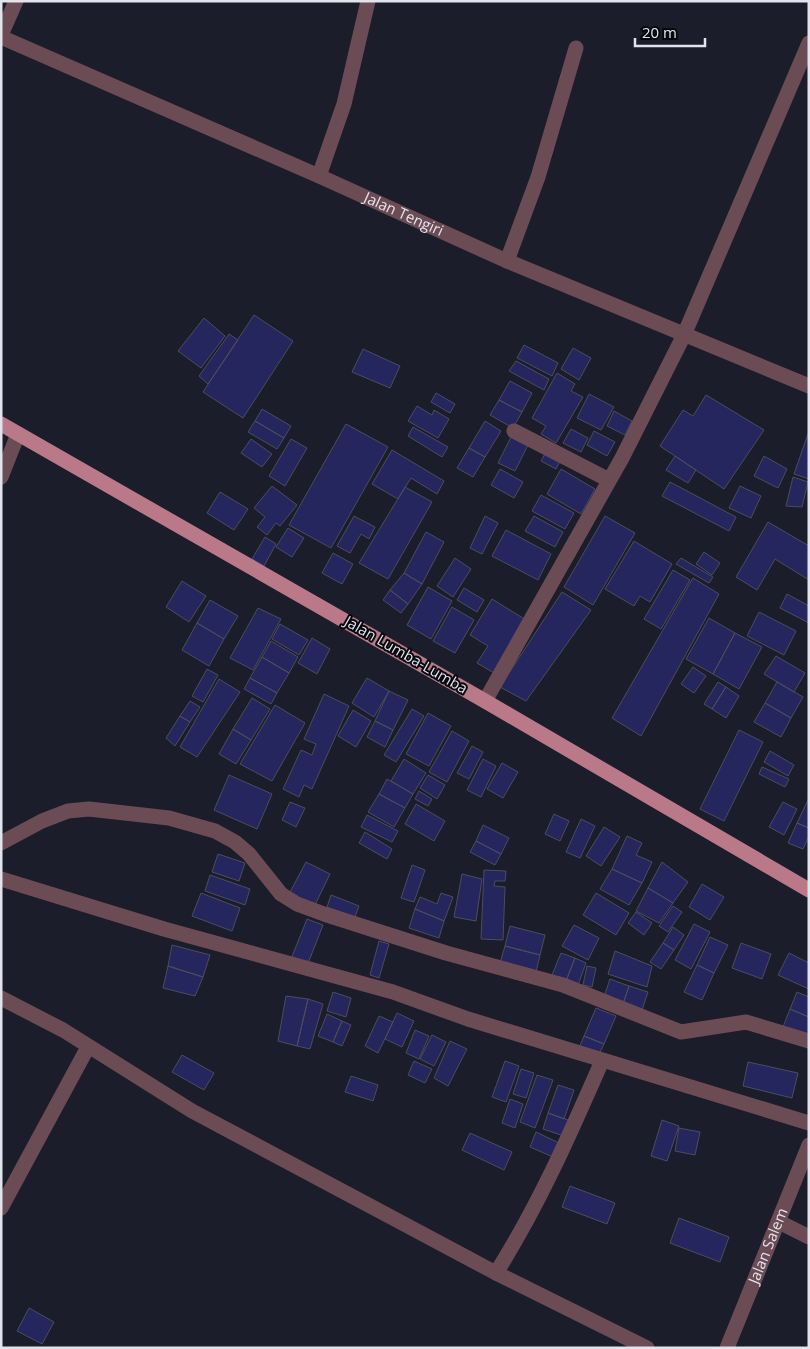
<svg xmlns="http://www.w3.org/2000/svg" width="810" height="1349" viewBox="0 0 810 1349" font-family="'Open Sans',sans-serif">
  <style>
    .building { fill: #26265e; stroke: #4b4d5d }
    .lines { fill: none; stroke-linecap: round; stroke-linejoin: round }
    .minor { stroke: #6c4c54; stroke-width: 15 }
    .major { stroke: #b97989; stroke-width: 15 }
    .labels { text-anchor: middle; stroke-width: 4; stroke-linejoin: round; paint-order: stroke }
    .street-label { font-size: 15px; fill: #e2e4ed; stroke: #07080d }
  </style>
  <rect width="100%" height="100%" fill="#1c1d2a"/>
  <path class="building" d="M254 315 293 341 243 418 203 392Z
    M204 318 225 336 201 368 178 351Z
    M229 334 238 340 208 384 199 376Z
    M524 345 558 363 552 376 517 358Z
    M573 348 591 358 579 380 561 369Z
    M363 349 400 366 390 388 352 372Z
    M516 361 549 379 544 390 509 371Z
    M557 373 575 384 571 391 583 397 556 443 541 434 546 426 532 418Z
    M510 381 532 393 522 412 499 400Z
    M436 393 455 404 450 413 431 402Z
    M589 394 614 407 601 430 577 418Z
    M706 395 764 430 724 489 660 446 683 410 693 416Z
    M499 400 522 412 513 428 490 415Z
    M417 406 432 415 434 410 449 419 438 438 408 421Z
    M262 409 291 426 284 438 255 421Z
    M614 411 632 421 625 435 607 426Z
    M255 421 284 438 277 449 248 432Z
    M485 421 501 431 485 457 469 448Z
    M346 424 388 447 331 548 289 525Z
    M413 427 448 447 442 457 408 436Z
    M571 429 588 438 581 452 563 443Z
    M594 431 615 442 607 456 587 445Z
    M809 431V479L794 474Z
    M513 433 530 441 515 471 498 463Z
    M251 439 272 454 262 467 241 453Z
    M291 439 307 448 285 486 269 476Z
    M469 448 485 457 473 477 457 468Z
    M392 450 444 481 437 494 411 478 398 499 372 484Z
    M546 452 560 461 556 469 541 461Z
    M675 456 696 470 688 483 666 470Z
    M764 456 787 469 778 488 754 476Z
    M500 469 523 482 514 498 491 485Z
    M561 469 595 489 581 514 547 494Z
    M793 477 808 482 802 507 786 506Z
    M670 482 736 517 729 531 662 496Z
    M272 486 297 505 280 526 276 523 267 535 257 527 265 517 254 508Z
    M740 486 761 496 751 518 729 508Z
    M405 487 432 502 388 579 359 563Z
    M220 492 248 509 234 530 207 513Z
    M541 495 574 513 565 529 532 511Z
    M354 516 375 527 369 539 361 534 350 553 337 546Z
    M485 516 498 523 482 554 470 548Z
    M534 516 563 532 555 547 525 531Z
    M605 516 635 533 593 605 564 587Z
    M768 522 809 546V580L775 559 757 590 736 577Z
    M288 528 304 538 292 557 276 547Z
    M506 530 551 554 538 580 492 556Z
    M426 532 444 542 422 584 404 573Z
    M265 537 276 544 264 566 252 559Z
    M634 541 672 564 650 602 640 596 634 606 605 589Z
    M704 552 720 563 712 575 696 564Z
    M333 553 353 564 342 584 322 573Z
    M455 558 471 569 453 597 437 586Z
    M681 558 713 577 709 583 676 564Z
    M673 570 690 580 661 629 644 619Z
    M404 573 422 584 408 604 390 590Z
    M693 578 719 594 641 736 612 718Z
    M182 581 206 596 189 622 166 607Z
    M428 587 452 601 431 639 407 625Z
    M464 588 484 600 477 612 457 600Z
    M390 590 408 604 401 613 383 600Z
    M562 592 591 610 526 701 500 687Z
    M787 594 809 606V623L780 608Z
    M492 599 526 620 494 673 477 663 488 646 470 635Z
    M210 600 238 616 224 639 197 623Z
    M452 607 474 620 455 653 433 641Z
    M258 608 281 619 253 670 230 658Z
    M759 612 796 631 784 655 747 636Z
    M709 618 735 633 713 674 686 659Z
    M197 623 224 639 209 666 182 650Z
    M280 624 308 640 299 655 272 639Z
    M735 633 762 647 739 689 713 674Z
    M312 638 330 649 317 674 298 663Z
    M271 641 298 657 289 673 262 657Z
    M776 656 805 673 794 692 764 674Z
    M262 657 289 673 277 693 250 678Z
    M693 667 706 676 694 693 681 684Z
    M207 669 218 675 203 702 192 696Z
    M250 678 277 693 271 704 244 689Z
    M367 678 389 691 374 717 352 703Z
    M219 679 240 692 197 757 180 747Z
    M718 682 726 687 712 709 704 704Z
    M777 682 803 697 791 718 765 703Z
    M726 687 739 696 726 718 712 709Z
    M389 691 408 700 393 730 375 721Z
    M324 694 349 706 312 789 304 785 299 797 283 789 301 750 312 755 316 744 304 739Z
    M252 698 270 709 251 740 233 729Z
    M190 701 200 707 190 722 180 716Z
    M765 703 791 718 781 737 754 722Z
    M275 705 305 723 272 781 240 764Z
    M412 709 424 716 396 762 384 755Z
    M353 710 371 721 356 747 338 736Z
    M428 713 451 726 429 766 406 754Z
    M180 716 190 722 175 746 166 738Z
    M375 721 393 730 385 747 367 737Z
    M233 729 251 740 236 764 219 754Z
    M739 730 763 742 724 821 700 809Z
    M452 731 469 741 447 782 429 772Z
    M472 746 483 752 469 779 457 773Z
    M770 751 794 765 788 776 764 762Z
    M404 759 426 773 413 794 391 781Z
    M483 759 496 766 481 797 467 790Z
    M502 763 518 772 503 798 487 789Z
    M762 767 789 779 785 787 759 774Z
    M229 775 272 794 257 829 214 810Z
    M428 775 445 785 437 799 420 788Z
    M387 779 413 794 405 808 379 794Z
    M419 791 432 799 428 806 415 799Z
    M379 794 405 808 394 827 368 812Z
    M809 798V828L797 823Z
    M290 802 305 808 296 827 282 820Z
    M783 802 797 809 784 835 769 827Z
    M416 804 445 821 434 841 405 824Z
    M554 814 569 821 560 841 545 834Z
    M367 815 398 831 392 842 361 827Z
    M581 819 595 826 580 858 566 852Z
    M797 823 809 828V836L803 849 788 843Z
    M483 825 509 838 501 854 476 841Z
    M604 827 620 837 601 866 586 856Z
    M365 832 392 849 387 859 359 843Z
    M627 836 642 843 636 855 652 862 642 883 612 869Z
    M476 841 501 854 495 865 470 852Z
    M218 854 245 863 239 881 212 872Z
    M306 862 330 874 313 909 288 896Z
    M662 862 688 882 673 903 648 888Z
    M412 865 425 870 414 902 401 898Z
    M612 869 642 883 629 905 600 889Z
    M484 870 506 871 505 881H495L494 886 505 887 503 940 481 939Z
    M462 874 482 879 476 921 454 917Z
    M210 875 250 889 245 905 205 891Z
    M702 884 724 897 710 920 689 907Z
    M648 888 673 903 659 923 636 911Z
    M201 893 240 908 232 931 192 916Z
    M441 893 453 897 444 921 415 909 420 897 437 904Z
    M596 893 629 913 616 935 583 915Z
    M331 895 359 906 355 917 327 907Z
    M673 906 682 912 668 932 659 926Z
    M415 909 444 921 439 938 409 928Z
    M636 912 652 923 644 935 628 923Z
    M307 919 323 925 307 966 291 959Z
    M694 924 710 932 691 969 675 960Z
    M574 925 599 938 588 960 562 946Z
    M510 926 545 935 540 955 505 946Z
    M673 927 684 935 674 950 663 943Z
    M710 937 728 945 714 973 697 965Z
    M379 941 389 944 379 978 370 975Z
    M663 943 674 950 661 969 650 962Z
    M741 943 771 954 762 979 732 968Z
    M172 945 210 955 203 977 168 966Z
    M505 946 540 955 536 972 500 963Z
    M615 951 652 966 647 987 608 974Z
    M561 953 575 958 566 981 552 975Z
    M789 953 809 963V989L778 975Z
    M575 958 586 963 578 985 566 981Z
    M697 965 714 973 702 1000 684 992Z
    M168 966 203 977 195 996 163 988Z
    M587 966 596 968 592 987 583 985Z
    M610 979 629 986 623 1004 604 997Z
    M629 986 648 992 642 1010 623 1004Z
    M333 992 351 998 346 1017 327 1011Z
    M797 992 809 997V1017L790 1009Z
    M286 996 308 999 297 1046 278 1041Z
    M308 999 323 1004 310 1049 297 1046Z
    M596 1008 616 1016 604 1044 584 1036Z
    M790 1009 809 1017V1037L783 1027Z
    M397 1013 414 1021 402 1047 385 1039Z
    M327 1014 342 1021 333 1042 318 1036Z
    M379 1016 393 1022 378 1053 365 1046Z
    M342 1021 351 1025 342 1046 333 1042Z
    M415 1030 429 1036 419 1059 406 1053Z
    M432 1035 446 1042 434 1066 420 1059Z
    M584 1036 604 1044 598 1056 579 1048Z
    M450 1041 467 1049 448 1086 434 1078Z
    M182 1055 214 1073 204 1090 172 1072Z
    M414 1061 432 1069 425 1083 408 1075Z
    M505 1061 519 1066 506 1102 492 1097Z
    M748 1062 798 1073 792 1098 743 1086Z
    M521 1069 534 1073 526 1098 513 1094Z
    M537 1075 553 1080 535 1128 520 1122Z
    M351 1076 378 1085 373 1101 345 1092Z
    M558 1085 574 1090 564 1119 548 1113Z
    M510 1099 523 1104 515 1128 502 1123Z
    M548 1113 574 1122 567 1137 543 1129Z
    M662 1120 679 1126 667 1161 651 1156Z
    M679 1128 700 1132 695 1155 675 1151Z
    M536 1132 559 1143 553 1157 530 1147Z
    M470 1133 512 1152 504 1170 462 1150Z
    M570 1186 615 1203 607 1224 562 1207Z
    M679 1218 729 1237 720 1262 670 1243Z
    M29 1308 54 1322 42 1344 17 1331Z"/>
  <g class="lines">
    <g class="minor">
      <path d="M1 35 16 1"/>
      <path id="s1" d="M1 37 319 176 507 261 809 386"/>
      <path d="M319 176 344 104 368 1"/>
      <path d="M507 261 538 177 576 48"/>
      <path d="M514 431 609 480"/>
      <path d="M1 477 18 434"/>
      <path d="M485 701 622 458 684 335 809 43"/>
      <path d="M1 843 42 821 68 811 89 809 169 818 215 831 235 842 249 854 281 894 297 904 324 914 446 953 563 985 681 1032 746 1022 809 1041"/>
      <path d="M1 879 164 929 393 992 468 1019 809 1123"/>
      <path d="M1 998 63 1030 192 1111 496 1273 647 1348"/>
      <path d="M1 1208 88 1047"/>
      <path d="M779 1222 809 1237"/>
      <path d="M496 1273C539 1205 570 1134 602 1061"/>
      <path id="s2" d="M727 1348 809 1145"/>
    </g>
    <path class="major" d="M1 424 485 701 809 890"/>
  </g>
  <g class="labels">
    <g class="street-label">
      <text dy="5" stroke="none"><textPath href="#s1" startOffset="440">Jalan Tengiri</textPath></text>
      <text transform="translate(406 655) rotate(30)" y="5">Jalan Lumba-Lumba</text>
      <text dy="5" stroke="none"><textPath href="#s2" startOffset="110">Jalan Salem</textPath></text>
    </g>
  </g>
  <rect width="810" height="1349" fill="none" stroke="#e2e4ed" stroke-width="5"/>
  <path d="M635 38v8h70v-8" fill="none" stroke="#e2e4ed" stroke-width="2.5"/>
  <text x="642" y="38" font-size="15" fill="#e2e4ed" stroke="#07080d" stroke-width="4" paint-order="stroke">20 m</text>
</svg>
